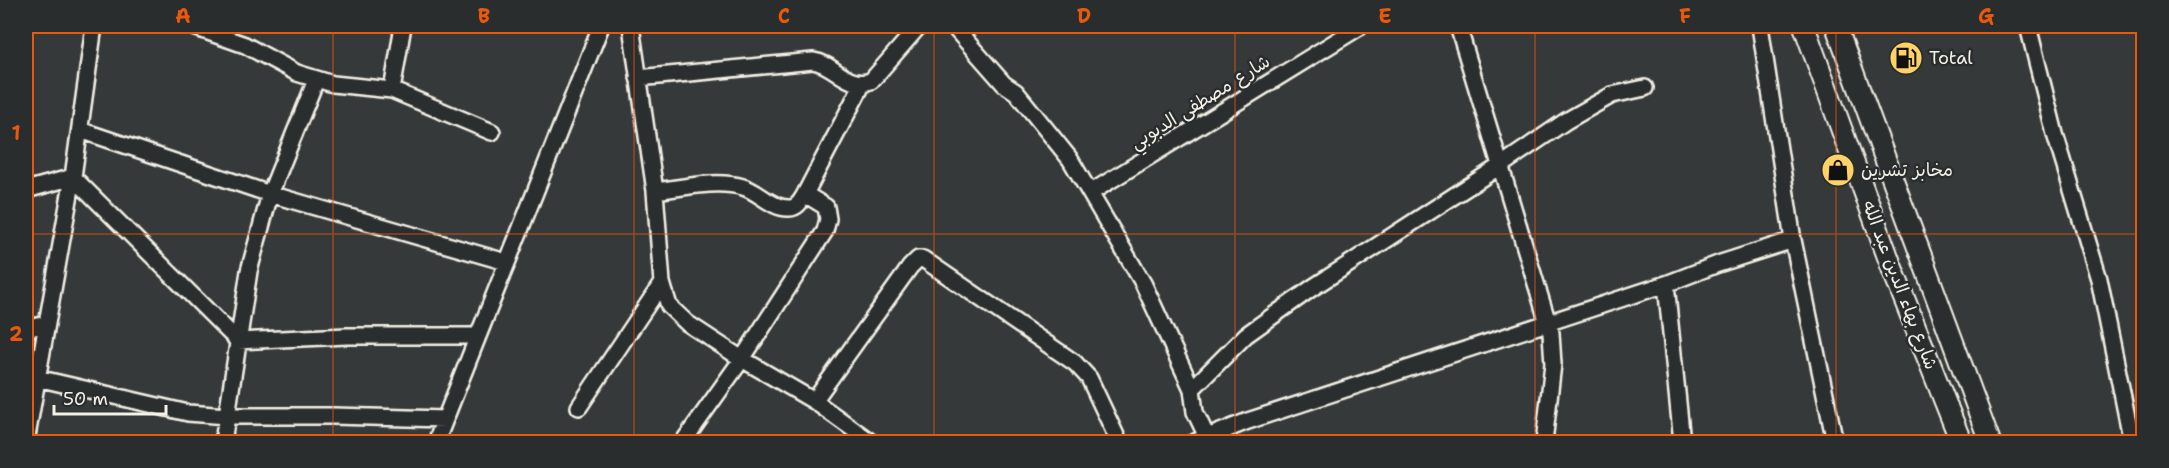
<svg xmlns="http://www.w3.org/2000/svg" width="2169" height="468" viewBox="0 0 2169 468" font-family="'Shantell Sans','Playpen Sans Arabic',sans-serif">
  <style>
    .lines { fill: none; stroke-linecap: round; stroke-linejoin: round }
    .minor-casing { stroke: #f4f1e8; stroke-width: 20 }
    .major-casing { stroke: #f4f1e8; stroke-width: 24 }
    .minor { stroke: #2a2d2e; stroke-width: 15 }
    .major { stroke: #2a2d2e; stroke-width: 20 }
    .grid { fill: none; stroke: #e8590c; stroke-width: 1.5; stroke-opacity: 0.55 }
    .labels { text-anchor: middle; stroke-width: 5; stroke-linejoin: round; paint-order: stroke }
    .poi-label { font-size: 18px; fill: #f4f1e8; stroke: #2a2d2e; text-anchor: start }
    .street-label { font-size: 18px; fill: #f4f1e8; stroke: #2a2d2e }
    .neatline { fill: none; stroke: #e8590c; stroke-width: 2 }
    .grid-label { font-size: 20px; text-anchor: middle; font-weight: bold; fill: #e8590c }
  </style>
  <rect width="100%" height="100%" fill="#363939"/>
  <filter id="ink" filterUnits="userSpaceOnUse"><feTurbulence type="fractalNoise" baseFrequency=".0167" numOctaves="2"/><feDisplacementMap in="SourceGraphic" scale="12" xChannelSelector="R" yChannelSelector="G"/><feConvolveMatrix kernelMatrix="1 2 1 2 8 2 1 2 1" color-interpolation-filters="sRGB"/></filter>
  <g filter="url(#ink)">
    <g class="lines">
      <defs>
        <path id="minor" d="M191 26 245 45 297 73 333 84 392 90 492 132
          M631 26 655 191 662 283 669 306 687 323 742 359 814 401 871 442
          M953 26 1004 84 1016 92 1070 159 1090 193 1143 283 1192 389 1195 412 1207 437 1226 442
          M1458 26 1551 333 1553 364 1544 442
          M1760 26 1793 240 1835 442
          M2028 26 2055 134 2099 279 2132 442
          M638 78 813 61C836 64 845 89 871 81L919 26
          M392 90 403 26
          M80 130 270 194 506 262
          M26 190 73 177 238 341 347 336H478
          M655 191C682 188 716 179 743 187 758 191 771 208 788 208 797 209 801 201 805 194L863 83
          M1090 193 1361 26
          M1666 284 1682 442
          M26 329 46 324
          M37 378 188 413 227 416H333L445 419
          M1192 389 1246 335 1312 288 1500 166 1566 121 1612 95 1645 88
          M814 401 910 267 918 259H923L1075 363 1089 378 1119 442
          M579 407 662 283
          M26 442 73 177 94 26
          M223 442 249 271 270 194 316 80
          M436 442 601 26
          M683 442 742 359 825 231 828 219 826 207 805 194
          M1195 442 1248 421 1666 284 1718 264 1793 240"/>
        <path id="major" d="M1804 26 1892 268 1961 442
          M1836 26 1990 442"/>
      </defs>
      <use href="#minor" class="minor-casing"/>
      <use href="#major" class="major-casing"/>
      <use href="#minor" class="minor"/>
      <use href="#major" class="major"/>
    </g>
  </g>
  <path class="grid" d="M333 26V442M634 26V442M934 26V442M1235 26V442M1535 26V442M1836 26V442M26 234H2144"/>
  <defs>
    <symbol id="fuel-disc" viewBox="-11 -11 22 22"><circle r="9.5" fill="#ffd166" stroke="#2a2d2e"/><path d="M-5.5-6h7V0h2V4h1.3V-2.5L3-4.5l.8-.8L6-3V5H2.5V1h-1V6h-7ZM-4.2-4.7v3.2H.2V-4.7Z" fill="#111"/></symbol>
    <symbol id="shop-disc" viewBox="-11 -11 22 22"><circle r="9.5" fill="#ffd166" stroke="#2a2d2e"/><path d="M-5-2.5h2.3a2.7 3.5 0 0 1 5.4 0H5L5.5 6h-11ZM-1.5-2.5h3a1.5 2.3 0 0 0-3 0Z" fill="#111"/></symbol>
  </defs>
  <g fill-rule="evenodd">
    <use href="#fuel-disc" x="1887" y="39" width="38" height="38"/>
    <use href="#shop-disc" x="1819" y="151" width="38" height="38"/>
  </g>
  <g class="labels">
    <g class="poi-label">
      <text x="1929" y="64">Total</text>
      <text x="1861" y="176">مخابز تشرين</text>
    </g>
    <g class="street-label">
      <text transform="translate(1200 102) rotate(-32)" y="6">شارع مصطفى الدبوبي</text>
      <text transform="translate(1900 285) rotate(69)" y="6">شارع بهاء الدين عبد الله</text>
    </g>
  </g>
  <rect width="2169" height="468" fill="none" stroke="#2a2d2e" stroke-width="66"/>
  <path d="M54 405v9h112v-9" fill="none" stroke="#f4f1e8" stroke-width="3"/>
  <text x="63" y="405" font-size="18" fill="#f4f1e8" stroke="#2a2d2e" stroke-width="4.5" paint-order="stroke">50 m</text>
  <rect x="33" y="33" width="2103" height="402" class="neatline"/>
  <g class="grid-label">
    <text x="183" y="23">A</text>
    <text x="484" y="23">B</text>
    <text x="784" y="23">C</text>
    <text x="1084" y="23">D</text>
    <text x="1385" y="23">E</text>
    <text x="1685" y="23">F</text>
    <text x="1986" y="23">G</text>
    <text x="16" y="140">1</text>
    <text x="16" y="341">2</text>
  </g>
</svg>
